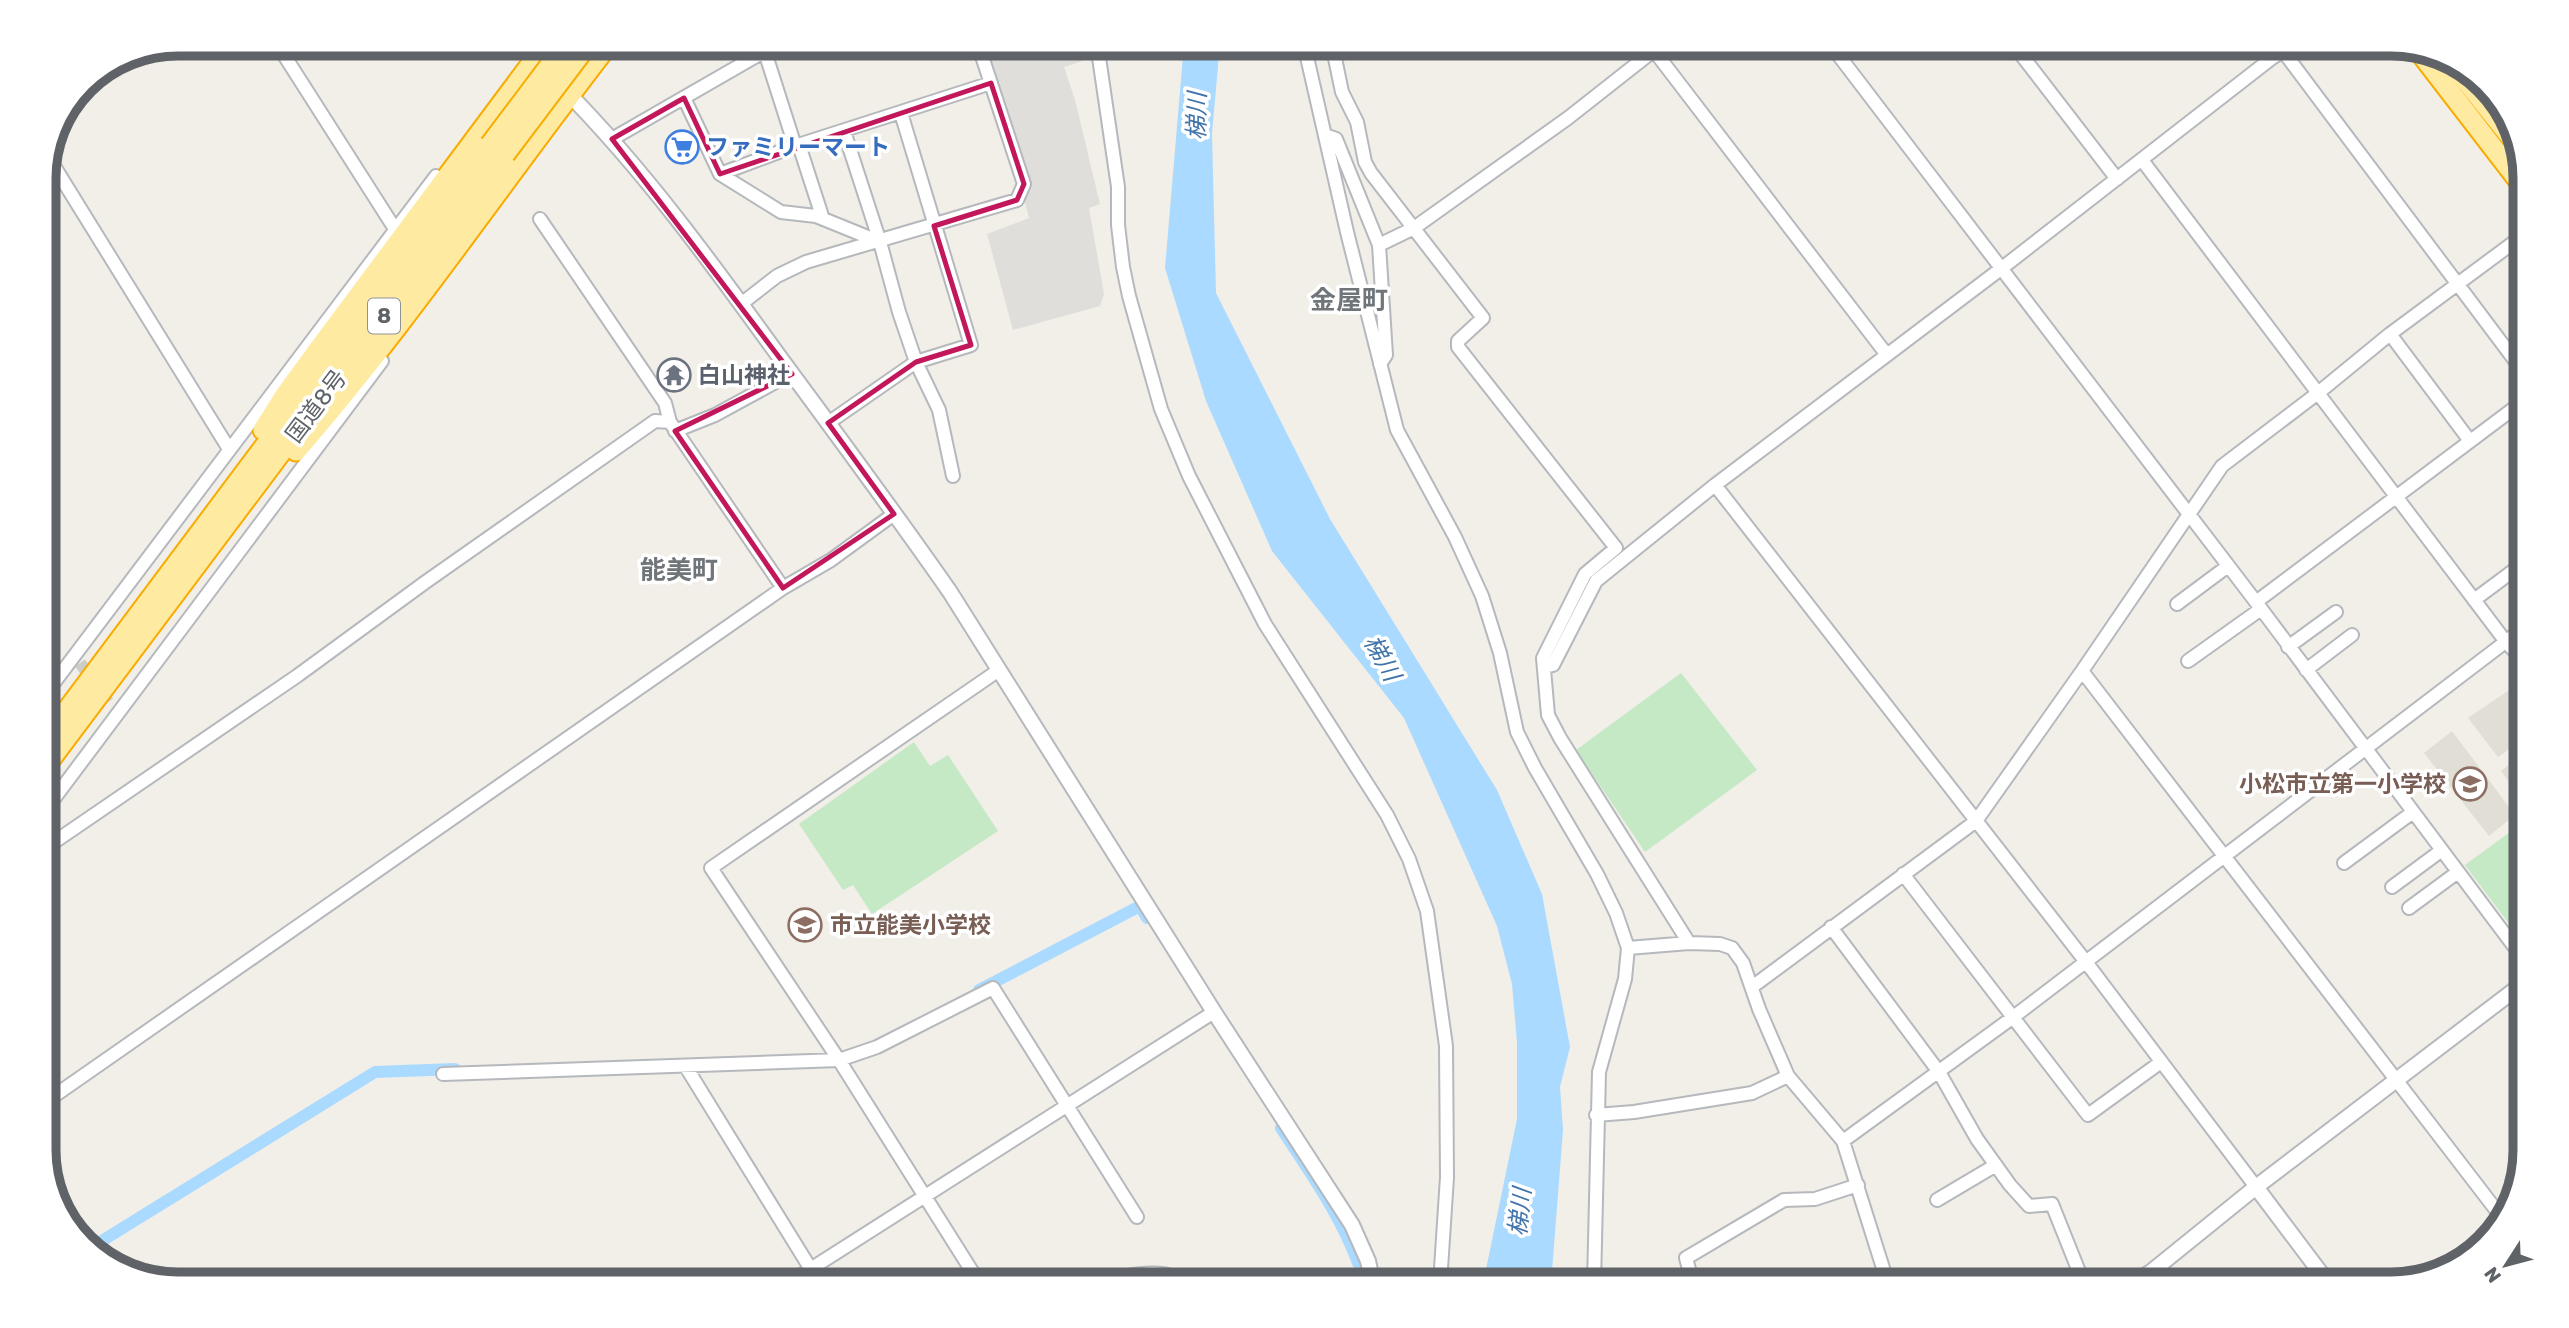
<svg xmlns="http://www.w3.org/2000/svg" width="2569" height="1328" viewBox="0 0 2569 1328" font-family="Rubik,'Noto Sans JP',sans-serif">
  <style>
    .industrial { fill: #e0deda }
    .education { fill: #e1ded6 }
    .green { fill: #c5e8c5 }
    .water { fill: #aadaff }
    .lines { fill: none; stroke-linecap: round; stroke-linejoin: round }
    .canal { stroke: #aadaff; stroke-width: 12 }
    .minor-tunnel { stroke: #ccccc8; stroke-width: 12; stroke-dasharray: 12 6; stroke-linecap: butt }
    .minor-casing { stroke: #b5b8bc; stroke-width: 16 }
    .tertiary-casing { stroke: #b5b8bc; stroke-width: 18 }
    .trunk-casing { stroke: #f9ab00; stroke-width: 23 }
    .minor { stroke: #fff; stroke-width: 12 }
    .tertiary { stroke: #fff; stroke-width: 14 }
    .trunk { stroke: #feeaa1; stroke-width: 19 }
    .trunk-bridge-casing { stroke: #f9ab00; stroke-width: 23; stroke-linecap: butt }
    .trunk-bridge { stroke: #feeaa1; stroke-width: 19 }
    .marked { fill: none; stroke: #c2185b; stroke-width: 5; stroke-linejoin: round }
    .labels { text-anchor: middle; stroke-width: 7; stroke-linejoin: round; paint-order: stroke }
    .shield { fill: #fff; stroke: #8f9295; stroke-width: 2 }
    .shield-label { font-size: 21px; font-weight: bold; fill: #5f6368 }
    .shop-label { font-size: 23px; font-weight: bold; fill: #366cbe; stroke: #fff; text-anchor: start }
    .worship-label { font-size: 23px; font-weight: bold; fill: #5b616d; stroke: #fff; text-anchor: start }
    .street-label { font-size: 23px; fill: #5f6368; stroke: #fff }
    .education-label { font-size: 23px; font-weight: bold; fill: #785e54; stroke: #fff; text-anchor: end }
    .water-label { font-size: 24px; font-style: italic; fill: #4174aa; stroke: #fff }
    .quarter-label { font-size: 26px; font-weight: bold; fill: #70757a; stroke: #fff }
    .rim { fill: none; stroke: #5f6368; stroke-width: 9 }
  </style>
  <rect width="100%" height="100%" fill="#f1efe8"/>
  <path class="industrial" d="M984 44H1082V61L1064 67 1075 100 1100 204 1089 208 1104 294 1100 306 1013 330 987 234 1029 218Z"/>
  <path class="education" d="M2518 684 2525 695V738L2498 757 2468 718Z
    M2452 731 2515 815 2489 836 2424 753Z
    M2525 752V804L2501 771Z"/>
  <path class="green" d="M1681 673 1757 770 1645 852 1576 750Z
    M914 742 930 766 948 755 998 831 872 914 853 885 843 890 799 824Z
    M2525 821V945L2465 865Z"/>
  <path class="water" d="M1184 44H1220L1212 133 1216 293 1330 519 1497 790 1542 894 1570 1047 1560 1087 1563 1130 1551 1284H1483L1517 1119V1042L1512 984 1497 926 1404 718 1272 551 1206 401 1165 268Z"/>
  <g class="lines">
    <path class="canal" d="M979 990 1140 906 1147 918
      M1281 1128C1309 1171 1340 1214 1358 1263
      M92 1247 375 1072 455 1069
      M1448 1282 1500 1280"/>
    <path class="minor-tunnel" d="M80 663 111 706"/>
    <defs>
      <path id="minor" d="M277 44 395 229
        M1097 44 1118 187V225L1123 267 1129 296 1161 409 1189 476 1265 624 1387 815 1409 859 1427 911 1446 1046 1447 1177 1440 1284
        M1304 44 1347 232 1397 430 1455 537 1482 596 1500 653 1517 732 1535 768 1597 874 1616 913 1628 948 1625 979 1599 1072 1594 1284
        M1332 44 1342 92 1357 122 1365 162 1371 173 1483 318 1458 341V347L1616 548 1585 574 1543 658 1548 715 1560 738 1689 943
        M1649 44 1887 355
        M1830 44 2256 602 2525 961
        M2013 44 2117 179
        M2283 51 2525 374
        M765 52 795 146
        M684 98 720 174 781 212 816 216 880 242
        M844 131 880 242 899 312 916 362 939 410 953 476
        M1325 135 1336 139 1379 245
        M612 139 777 44
        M799 145 823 219
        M49 158 229 449
        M2142 160 2506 642 2525 662
        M720 174 795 146 991 83
        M540 219 665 403 670 422
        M741 304 777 276 806 262 1017 200 1024 184 978 44
        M2390 334 2470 441
        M1380 364 1386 355 1379 245 1414 228 1568 118 1662 44
        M828 423 916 362 971 345 901 113
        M675 431 715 415 781 379 795 378
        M2524 467 2525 466
        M1715 485 2086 962 2256 1187
        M2474 600 2525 562
        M2256 602 2525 400
        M2177 604 2228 566
        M2288 647 2336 612
        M2188 661 2261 609
        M1544 667 1553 665 1596 581 1715 485 2002 268 2272 58 2294 44
        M2306 670 2352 635
        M2082 671 2503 1219
        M44 696 436 176
        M44 812 382 361
        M44 849 297 676 427 581 655 421 670 422 783 588
        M2344 863 2413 812
        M1903 874 2088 1115 2161 1062
        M2392 887 2442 850
        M2409 908 2458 872
        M1831 927 1939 1072 1977 1139 2010 1185 2029 1206 2052 1204 2084 1284
        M1628 948 1689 943 1720 944 1732 948 1743 963 1759 1009 1788 1076 1843 1141 1888 1284
        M1752 987 1976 821 2082 671 2222 466 2318 393 2390 334 2525 234
        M686 1067 820 1284
        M443 1074 839 1060 877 1047 993 988 1137 1217
        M44 1103 783 588 831 560 894 514
        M1596 1115 1634 1112 1752 1093 1788 1076
        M1843 1141 2012 1018 2525 627
        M1937 1200 1996 1165
        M787 1284 1214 1012
        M980 1284 839 1060 711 868 999 670
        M1106 1284C1119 1274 1159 1270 1174 1277 1178 1279 1180 1282 1184 1284
        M1693 1284 1686 1258 1784 1200 1815 1199 1858 1185"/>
      <path id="tertiary" d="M520 44 540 65
        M564 89C646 172 713 265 781 359 838 436 895 513 950 592L1214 1012 1352 1225 1368 1261 1373 1284
        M2256 1187 2329 1284
        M2130 1284 2151 1272 2256 1187 2525 982"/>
      <path id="trunk" d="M2418 50 2525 189
        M2447 57 2517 145
        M263 430 285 395 320 347 546 44
        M296 451C408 322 504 179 609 44
        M44 741 490 145
        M44 768 505 154"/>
    </defs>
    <use href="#minor" class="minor-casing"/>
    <use href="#tertiary" class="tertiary-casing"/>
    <use href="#trunk" class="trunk-casing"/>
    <use href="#minor" class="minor"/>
    <use href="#tertiary" class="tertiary"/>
    <use href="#trunk" class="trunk"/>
    <defs>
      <path id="trunk-bridge" d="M490 145 566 44
        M505 154 588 44"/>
    </defs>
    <use href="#trunk-bridge" class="trunk-bridge-casing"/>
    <use href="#trunk-bridge" class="trunk-bridge"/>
  </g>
  <path class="marked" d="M991 83 1024 184 1017 200 934 226 971 345 916 362 828 423 894 514 783 588 675 431 792 374 612 139 684 98 720 174Z"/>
  <defs>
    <symbol id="supermarket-ring" viewBox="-11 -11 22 22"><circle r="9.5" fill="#fff" stroke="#3f7fe0" stroke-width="1.5"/><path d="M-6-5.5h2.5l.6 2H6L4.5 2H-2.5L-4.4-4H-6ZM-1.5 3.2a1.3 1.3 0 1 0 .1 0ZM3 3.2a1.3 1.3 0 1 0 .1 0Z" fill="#3f7fe0"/></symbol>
    <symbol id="temple-ring" viewBox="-11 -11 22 22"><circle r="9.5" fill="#fff" stroke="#6b7280" stroke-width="1.5"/><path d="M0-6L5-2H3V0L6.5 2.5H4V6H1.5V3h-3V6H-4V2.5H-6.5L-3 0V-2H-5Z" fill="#6b7280"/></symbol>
    <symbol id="school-ring" viewBox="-11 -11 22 22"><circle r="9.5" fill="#fff" stroke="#8d6e63" stroke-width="1.5"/><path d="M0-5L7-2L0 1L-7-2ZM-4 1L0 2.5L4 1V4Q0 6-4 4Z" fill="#8d6e63"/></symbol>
  </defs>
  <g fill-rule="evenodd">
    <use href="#supermarket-ring" x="663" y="128" width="38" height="38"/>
    <use href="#temple-ring" x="655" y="356" width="38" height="38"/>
    <use href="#school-ring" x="2451" y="765" width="38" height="38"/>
    <use href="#school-ring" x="786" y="906" width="38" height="38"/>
  </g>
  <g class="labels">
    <rect class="shield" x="368" y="298.5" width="32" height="35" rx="5"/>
    <g class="shield-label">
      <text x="384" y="323">8</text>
    </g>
    <g class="shop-label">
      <text x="706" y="155">ファミリーマート</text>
    </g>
    <g class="worship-label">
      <text x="698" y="383">白山神社</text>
    </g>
    <g class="street-label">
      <text transform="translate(316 406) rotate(-53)" y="8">国道8号</text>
    </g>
    <g class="education-label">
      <text x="2446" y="792">小松市立第一小学校</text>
      <text x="830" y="933" text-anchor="start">市立能美小学校</text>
    </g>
    <g class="water-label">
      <text transform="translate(1197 116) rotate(-89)" y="8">梯川</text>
      <text transform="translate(1382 658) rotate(61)" y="8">梯川</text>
      <text transform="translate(1520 1212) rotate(-84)" y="8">梯川</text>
    </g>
    <g class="quarter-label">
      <text x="1349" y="309">金屋町</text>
      <text x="679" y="579">能美町</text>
    </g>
  </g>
  <path d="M0 0H2569V1328H0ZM178 56H2391A122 122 0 0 1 2513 178V1150A122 122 0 0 1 2391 1272H178A122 122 0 0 1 56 1150V178A122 122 0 0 1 178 56Z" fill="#fff" fill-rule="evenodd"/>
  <path class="rim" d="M178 56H2391A122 122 0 0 1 2513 178V1150A122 122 0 0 1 2391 1272H178A122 122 0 0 1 56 1150V178A122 122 0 0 1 178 56Z"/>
  <g transform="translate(2506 1265) rotate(234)" stroke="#ffffff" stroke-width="5" paint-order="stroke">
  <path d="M0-5L12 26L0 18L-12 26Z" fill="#5f6368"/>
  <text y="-10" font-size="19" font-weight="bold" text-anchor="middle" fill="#5f6368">N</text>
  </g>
</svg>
